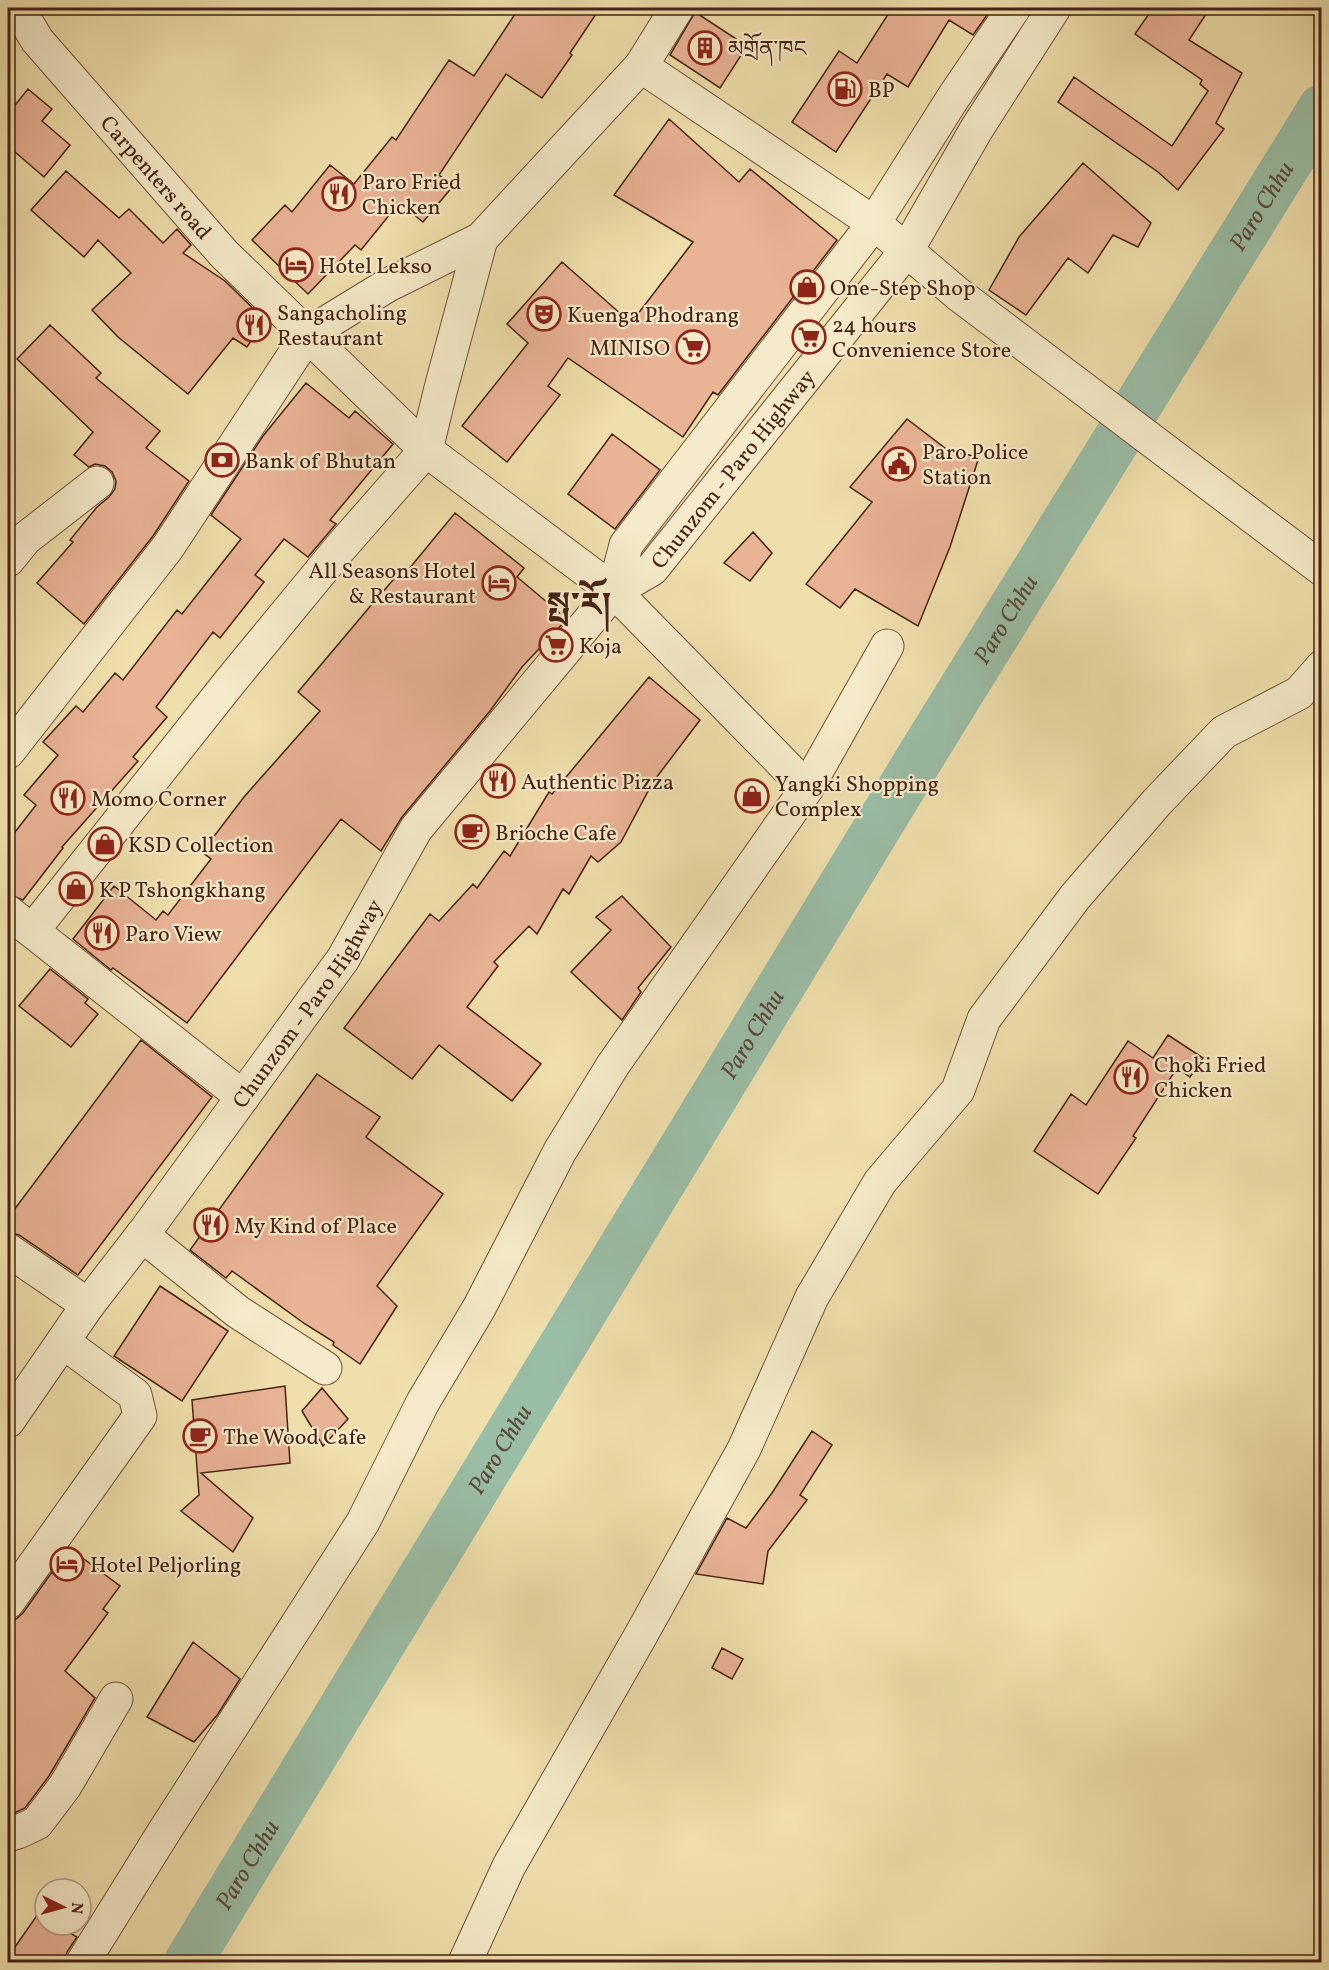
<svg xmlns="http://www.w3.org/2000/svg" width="1329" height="1970" viewBox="0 0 1329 1970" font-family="Vollkorn,'Noto Serif Tibetan',serif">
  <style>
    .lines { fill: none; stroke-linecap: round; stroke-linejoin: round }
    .river { stroke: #9abda6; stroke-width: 48 }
    .building { fill: #e9b396; stroke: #462215; stroke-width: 1.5 }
    .minor-casing { stroke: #70513b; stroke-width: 35 }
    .minor { stroke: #f5eac9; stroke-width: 33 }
    .labels { text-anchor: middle; stroke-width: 4.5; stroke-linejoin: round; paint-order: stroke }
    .poi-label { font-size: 22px; fill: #462215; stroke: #f5eac9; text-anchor: start }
    .street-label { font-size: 22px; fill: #462215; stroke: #f5eac9 }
    .water-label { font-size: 24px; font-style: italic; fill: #5b4939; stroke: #f5eac9 }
    .town-label { font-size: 34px; font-weight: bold; fill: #462215; stroke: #f5eac9 }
  </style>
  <rect width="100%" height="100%" fill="#efdfac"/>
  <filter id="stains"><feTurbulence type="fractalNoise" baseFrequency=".00333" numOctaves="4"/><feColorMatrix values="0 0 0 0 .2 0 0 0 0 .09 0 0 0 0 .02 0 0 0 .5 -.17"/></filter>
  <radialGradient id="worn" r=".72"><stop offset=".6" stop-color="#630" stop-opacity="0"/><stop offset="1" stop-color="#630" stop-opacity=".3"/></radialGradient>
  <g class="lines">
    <path class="river" id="s1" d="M188 1962 927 746 1322 108"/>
  </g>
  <path class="building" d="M519 8H600L570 53 572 55 542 98 506 74 439 175 453 186 423 222 399 203 361 250 355 245 308 294 252 240 285 205 292 212 330 165 354 184 392 137 396 140 449 60 474 76Z
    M892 8H992L973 35 949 20 908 87 887 74 836 152 792 122 839 51 857 63Z
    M1153 8H1210L1189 40 1242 73 1216 123 1224 129 1178 190 1158 172 1058 102 1074 77 1172 146 1208 91 1200 84 1202 80 1135 34Z
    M695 12 747 46 720 88 670 55Z
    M28 89 52 109 42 121 70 145 44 177 8 146V114Z
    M669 119 739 182 750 169 837 240 718 395 713 392 683 437 568 358 548 386 560 395 507 462 462 426 528 343 507 324 562 262 631 323 693 242 614 195Z
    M1083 163 1151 223 1138 247 1113 235 1088 273 1068 258 1026 315 989 290 1019 237Z
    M66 171 119 218 129 209 163 243 177 229 191 245 183 253 225 281 265 320 247 347 233 338 188 394 118 337 92 310 131 273 98 240 84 257 31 210Z
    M50 325 101 373 96 378 160 431 146 448 189 481 153 536 84 624 37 583 73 542 70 540 97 507 109 497 115 489 116 481 112 472 105 466 95 464 89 467 74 455 93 432 17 359Z
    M306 383 349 418 355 411 393 444 330 520 336 524 308 557 284 539 255 575 264 582 220 638 213 632 156 707 167 717 133 757 138 761 62 847 63 848 23 900 8 894V841L36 805 24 795 58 755 43 742 76 706 83 712 115 673 123 680 177 610 182 614 241 539 211 515 263 436Z
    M907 419 949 451 979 457 950 547 918 626 855 589 840 608 806 584 872 502 850 487Z
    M612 434 660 470 615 529 568 494Z
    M455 513 524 568 517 577 567 619 522 667 490 711 402 817 381 851 341 819 187 1023 113 968 111 970 73 939 114 886 156 920 163 911 168 915 211 859 202 852 244 797 320 711 298 692 373 603 400 572 404 575Z
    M753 532 772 553 750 581 724 563Z
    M649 677 700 720 653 782 621 842 598 862 591 856 569 894 563 889 537 934 529 926 494 962 498 966 467 1007 541 1064 512 1101 439 1045 412 1079 344 1028 430 914 439 921 473 884 477 888 504 851 510 856 549 792 552 794Z
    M622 896 671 947 638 988 641 992 622 1020 571 972 611 930 596 917Z
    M50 969 88 999 85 1003 98 1014 71 1047 19 1006Z
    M1168 1035 1203 1058 1190 1077 1177 1068 1133 1136 1136 1138 1098 1194 1034 1151 1071 1094 1086 1105 1128 1041 1153 1058Z
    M141 1040 212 1097 78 1275 19 1235 8 1232V1218Z
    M317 1074 380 1117 366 1137 443 1194 377 1286 397 1306 360 1364 333 1345 334 1342 305 1324 232 1271 226 1278 190 1250Z
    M160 1286 228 1331 182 1401 114 1356Z
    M285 1386 290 1463 201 1473 253 1518 233 1552 181 1511 199 1495 192 1400Z
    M322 1388 348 1419 323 1446 302 1411Z
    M812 1431 832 1445 800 1495 807 1500 768 1551 763 1584 696 1574 727 1518 746 1528 772 1493Z
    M69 1548 120 1586 103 1609 108 1613 65 1671 95 1698 49 1776 25 1808 8 1816V1621L16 1619 23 1613Z
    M193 1642 240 1679 218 1714 194 1742 147 1717Z
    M722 1648 743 1659 732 1679 712 1668Z
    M38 1914 45 1918V1925H56L77 1937 67 1952 64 1962H8V1957Z"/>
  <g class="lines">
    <defs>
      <g id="minor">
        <path id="s2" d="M18 8 37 40 224 254 426 450 614 591 807 788"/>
        <path d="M641 66 874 223 958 294 1322 569"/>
        <path d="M8 560 25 539 97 483"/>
        <path d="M614 591 626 545 874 223 953 98 1014 8"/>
        <path d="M8 752 168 547 308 334 388 285 481 239 641 66 677 8"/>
        <path d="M8 912 243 1097"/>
        <path d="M33 930 229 683 340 548 426 450 440 392 481 239"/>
        <path d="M142 1235 238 1312 325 1368"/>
        <path d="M8 1250 88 1305"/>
        <path id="s3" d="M8 1421 88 1305 146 1230 343 959 416 829 614 591 652 569 907 250 976 130 1054 8"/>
        <path d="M8 1602 140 1416 135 1395 63 1342"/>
        <path d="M8 1835 18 1832 37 1823 65 1786 116 1699"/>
        <path d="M83 1962 162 1835 363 1522 423 1402 479 1308 560 1151 613 1065 807 788 887 646"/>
        <path d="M465 1962 509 1866 641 1635 744 1449 812 1297 880 1182 958 1090 984 1019 1075 897 1157 802 1224 732 1299 693 1322 667"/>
      </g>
    </defs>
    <use href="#minor" class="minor-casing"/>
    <use href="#minor" class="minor"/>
  </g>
  <defs>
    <symbol id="building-ring" viewBox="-11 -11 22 22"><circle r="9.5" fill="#f5eac9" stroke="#8f2418" stroke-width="1.5"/><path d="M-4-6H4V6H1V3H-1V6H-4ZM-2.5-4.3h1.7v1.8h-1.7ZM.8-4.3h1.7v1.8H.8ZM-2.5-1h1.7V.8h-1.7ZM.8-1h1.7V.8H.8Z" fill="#8f2418"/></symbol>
    <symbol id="fuel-ring" viewBox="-11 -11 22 22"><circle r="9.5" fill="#f5eac9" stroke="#8f2418" stroke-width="1.5"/><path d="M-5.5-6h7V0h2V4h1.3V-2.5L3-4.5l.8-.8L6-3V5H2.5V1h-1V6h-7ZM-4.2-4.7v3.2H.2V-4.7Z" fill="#8f2418"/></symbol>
    <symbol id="restaurant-ring" viewBox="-11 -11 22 22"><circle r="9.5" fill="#f5eac9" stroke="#8f2418" stroke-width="1.5"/><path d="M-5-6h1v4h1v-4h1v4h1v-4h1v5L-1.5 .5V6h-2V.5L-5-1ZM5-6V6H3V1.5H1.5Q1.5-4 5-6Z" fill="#8f2418"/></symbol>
    <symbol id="hotel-ring" viewBox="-11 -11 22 22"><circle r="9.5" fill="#f5eac9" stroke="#8f2418" stroke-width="1.5"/><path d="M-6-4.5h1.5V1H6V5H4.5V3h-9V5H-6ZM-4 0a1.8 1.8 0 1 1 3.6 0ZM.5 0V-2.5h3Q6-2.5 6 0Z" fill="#8f2418"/></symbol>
    <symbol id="shop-ring" viewBox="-11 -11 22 22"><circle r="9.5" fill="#f5eac9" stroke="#8f2418" stroke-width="1.5"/><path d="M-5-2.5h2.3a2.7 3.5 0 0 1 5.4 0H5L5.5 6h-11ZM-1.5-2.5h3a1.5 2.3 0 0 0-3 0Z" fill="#8f2418"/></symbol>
    <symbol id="theatre-ring" viewBox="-11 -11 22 22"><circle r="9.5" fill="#f5eac9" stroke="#8f2418" stroke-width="1.5"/><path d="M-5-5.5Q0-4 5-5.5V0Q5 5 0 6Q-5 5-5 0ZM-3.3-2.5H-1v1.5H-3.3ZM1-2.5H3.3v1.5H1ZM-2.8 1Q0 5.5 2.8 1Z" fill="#8f2418"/></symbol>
    <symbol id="supermarket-ring" viewBox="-11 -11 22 22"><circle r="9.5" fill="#f5eac9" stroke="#8f2418" stroke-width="1.5"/><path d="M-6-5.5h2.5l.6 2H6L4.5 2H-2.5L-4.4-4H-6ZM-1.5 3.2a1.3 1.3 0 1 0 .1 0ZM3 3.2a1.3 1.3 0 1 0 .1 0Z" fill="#8f2418"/></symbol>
    <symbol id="bank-ring" viewBox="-11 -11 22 22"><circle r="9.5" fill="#f5eac9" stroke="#8f2418" stroke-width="1.5"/><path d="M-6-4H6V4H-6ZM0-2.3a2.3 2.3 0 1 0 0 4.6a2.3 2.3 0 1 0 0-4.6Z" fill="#8f2418"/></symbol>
    <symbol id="civic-ring" viewBox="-11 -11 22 22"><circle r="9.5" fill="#f5eac9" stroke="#8f2418" stroke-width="1.5"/><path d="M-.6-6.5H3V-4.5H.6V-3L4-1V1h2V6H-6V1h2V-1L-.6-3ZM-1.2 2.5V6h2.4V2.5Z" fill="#8f2418"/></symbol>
    <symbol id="cafe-ring" viewBox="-11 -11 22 22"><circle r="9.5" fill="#f5eac9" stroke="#8f2418" stroke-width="1.5"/><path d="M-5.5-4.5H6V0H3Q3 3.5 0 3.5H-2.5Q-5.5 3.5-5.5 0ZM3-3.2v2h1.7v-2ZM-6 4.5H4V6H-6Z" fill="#8f2418"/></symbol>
  </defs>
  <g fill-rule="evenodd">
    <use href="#building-ring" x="686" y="29" width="38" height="38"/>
    <use href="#fuel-ring" x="826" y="70" width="38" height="38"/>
    <use href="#restaurant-ring" x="320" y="175" width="38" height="38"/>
    <use href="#hotel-ring" x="277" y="246" width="38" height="38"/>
    <use href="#shop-ring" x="788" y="268" width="38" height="38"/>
    <use href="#theatre-ring" x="525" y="295" width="38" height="38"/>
    <use href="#restaurant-ring" x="235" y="306" width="38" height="38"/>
    <use href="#supermarket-ring" x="790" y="318" width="38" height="38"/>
    <use href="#supermarket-ring" x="674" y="328" width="38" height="38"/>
    <use href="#bank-ring" x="203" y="441" width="38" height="38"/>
    <use href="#civic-ring" x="880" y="445" width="38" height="38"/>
    <use href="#hotel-ring" x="480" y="564" width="38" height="38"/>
    <use href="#supermarket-ring" x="537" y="626" width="38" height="38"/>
    <use href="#restaurant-ring" x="479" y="762" width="38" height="38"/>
    <use href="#shop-ring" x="733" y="777" width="38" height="38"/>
    <use href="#restaurant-ring" x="49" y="779" width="38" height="38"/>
    <use href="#cafe-ring" x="453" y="813" width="38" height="38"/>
    <use href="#shop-ring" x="86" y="825" width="38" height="38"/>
    <use href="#shop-ring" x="57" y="870" width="38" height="38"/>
    <use href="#restaurant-ring" x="83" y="914" width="38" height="38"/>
    <use href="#restaurant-ring" x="1112" y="1058" width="38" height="38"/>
    <use href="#restaurant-ring" x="192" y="1206" width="38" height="38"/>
    <use href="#cafe-ring" x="181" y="1417" width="38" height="38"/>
    <use href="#hotel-ring" x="48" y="1545" width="38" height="38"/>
  </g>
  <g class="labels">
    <g class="poi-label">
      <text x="728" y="56">མགྲོན་ཁང</text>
      <text x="868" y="97">BP</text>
      <text x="362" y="189">Paro Fried<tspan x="362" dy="25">Chicken</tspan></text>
      <text x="319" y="273">Hotel Lekso</text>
      <text x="830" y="295">One-Step Shop</text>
      <text x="277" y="320">Sangacholing<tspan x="277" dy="25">Restaurant</tspan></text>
      <text x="567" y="322">Kuenga Phodrang</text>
      <text x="832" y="332">24 hours<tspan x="832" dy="25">Convenience Store</tspan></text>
      <text x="670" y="355" text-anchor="end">MINISO</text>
      <text x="922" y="459">Paro Police<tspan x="922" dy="25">Station</tspan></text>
      <text x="245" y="468">Bank of Bhutan</text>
      <text x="476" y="578" text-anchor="end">All Seasons Hotel<tspan x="476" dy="25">&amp; Restaurant</tspan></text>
      <text x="579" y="653">Koja</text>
      <text x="521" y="789">Authentic Pizza</text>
      <text x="775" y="791">Yangki Shopping<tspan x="775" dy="25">Complex</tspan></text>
      <text x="91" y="806">Momo Corner</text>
      <text x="495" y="840">Brioche Cafe</text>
      <text x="128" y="852">KSD Collection</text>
      <text x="99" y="897">K P Tshongkhang</text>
      <text x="125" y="941">Paro View</text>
      <text x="1154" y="1072">Choki Fried<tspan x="1154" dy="25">Chicken</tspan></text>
      <text x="234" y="1233">My Kind of Place</text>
      <text x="223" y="1444">The Wood Cafe</text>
      <text x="90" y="1572">Hotel Peljorling</text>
    </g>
    <g class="street-label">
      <text dy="8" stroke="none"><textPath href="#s2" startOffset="219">Carpenters road</textPath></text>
      <text dy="8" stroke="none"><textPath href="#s3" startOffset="1202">Chunzom - Paro Highway</textPath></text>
      <text dy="8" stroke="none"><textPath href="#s3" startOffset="514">Chunzom - Paro Highway</textPath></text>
    </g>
    <g class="water-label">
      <text dy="8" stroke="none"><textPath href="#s1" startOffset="2058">Paro Chhu</textPath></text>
      <text dy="8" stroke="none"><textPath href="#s1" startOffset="1572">Paro Chhu</textPath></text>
      <text dy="8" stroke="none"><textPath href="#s1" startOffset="1086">Paro Chhu</textPath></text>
      <text dy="8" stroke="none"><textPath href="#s1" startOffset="600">Paro Chhu</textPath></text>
      <text dy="8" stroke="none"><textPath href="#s1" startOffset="114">Paro Chhu</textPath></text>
    </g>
    <g class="town-label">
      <text x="579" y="616">སྤ་རོ།</text>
    </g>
  </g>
  <rect width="1329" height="1970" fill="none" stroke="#efdfac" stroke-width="30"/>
  <rect x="9" y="9" width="1311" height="1952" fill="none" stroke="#462215" stroke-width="3"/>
  <rect x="15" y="15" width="1299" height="1940" fill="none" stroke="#462215" stroke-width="1.5"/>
  <g transform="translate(63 1907) rotate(95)"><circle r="28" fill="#f5eac9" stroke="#af9a81" stroke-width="1.5"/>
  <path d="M0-4.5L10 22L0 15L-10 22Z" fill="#8f2418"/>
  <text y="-9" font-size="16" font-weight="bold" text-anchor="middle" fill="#462215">N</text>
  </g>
  <rect width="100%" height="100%" filter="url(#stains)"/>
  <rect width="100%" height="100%" fill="url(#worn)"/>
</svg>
